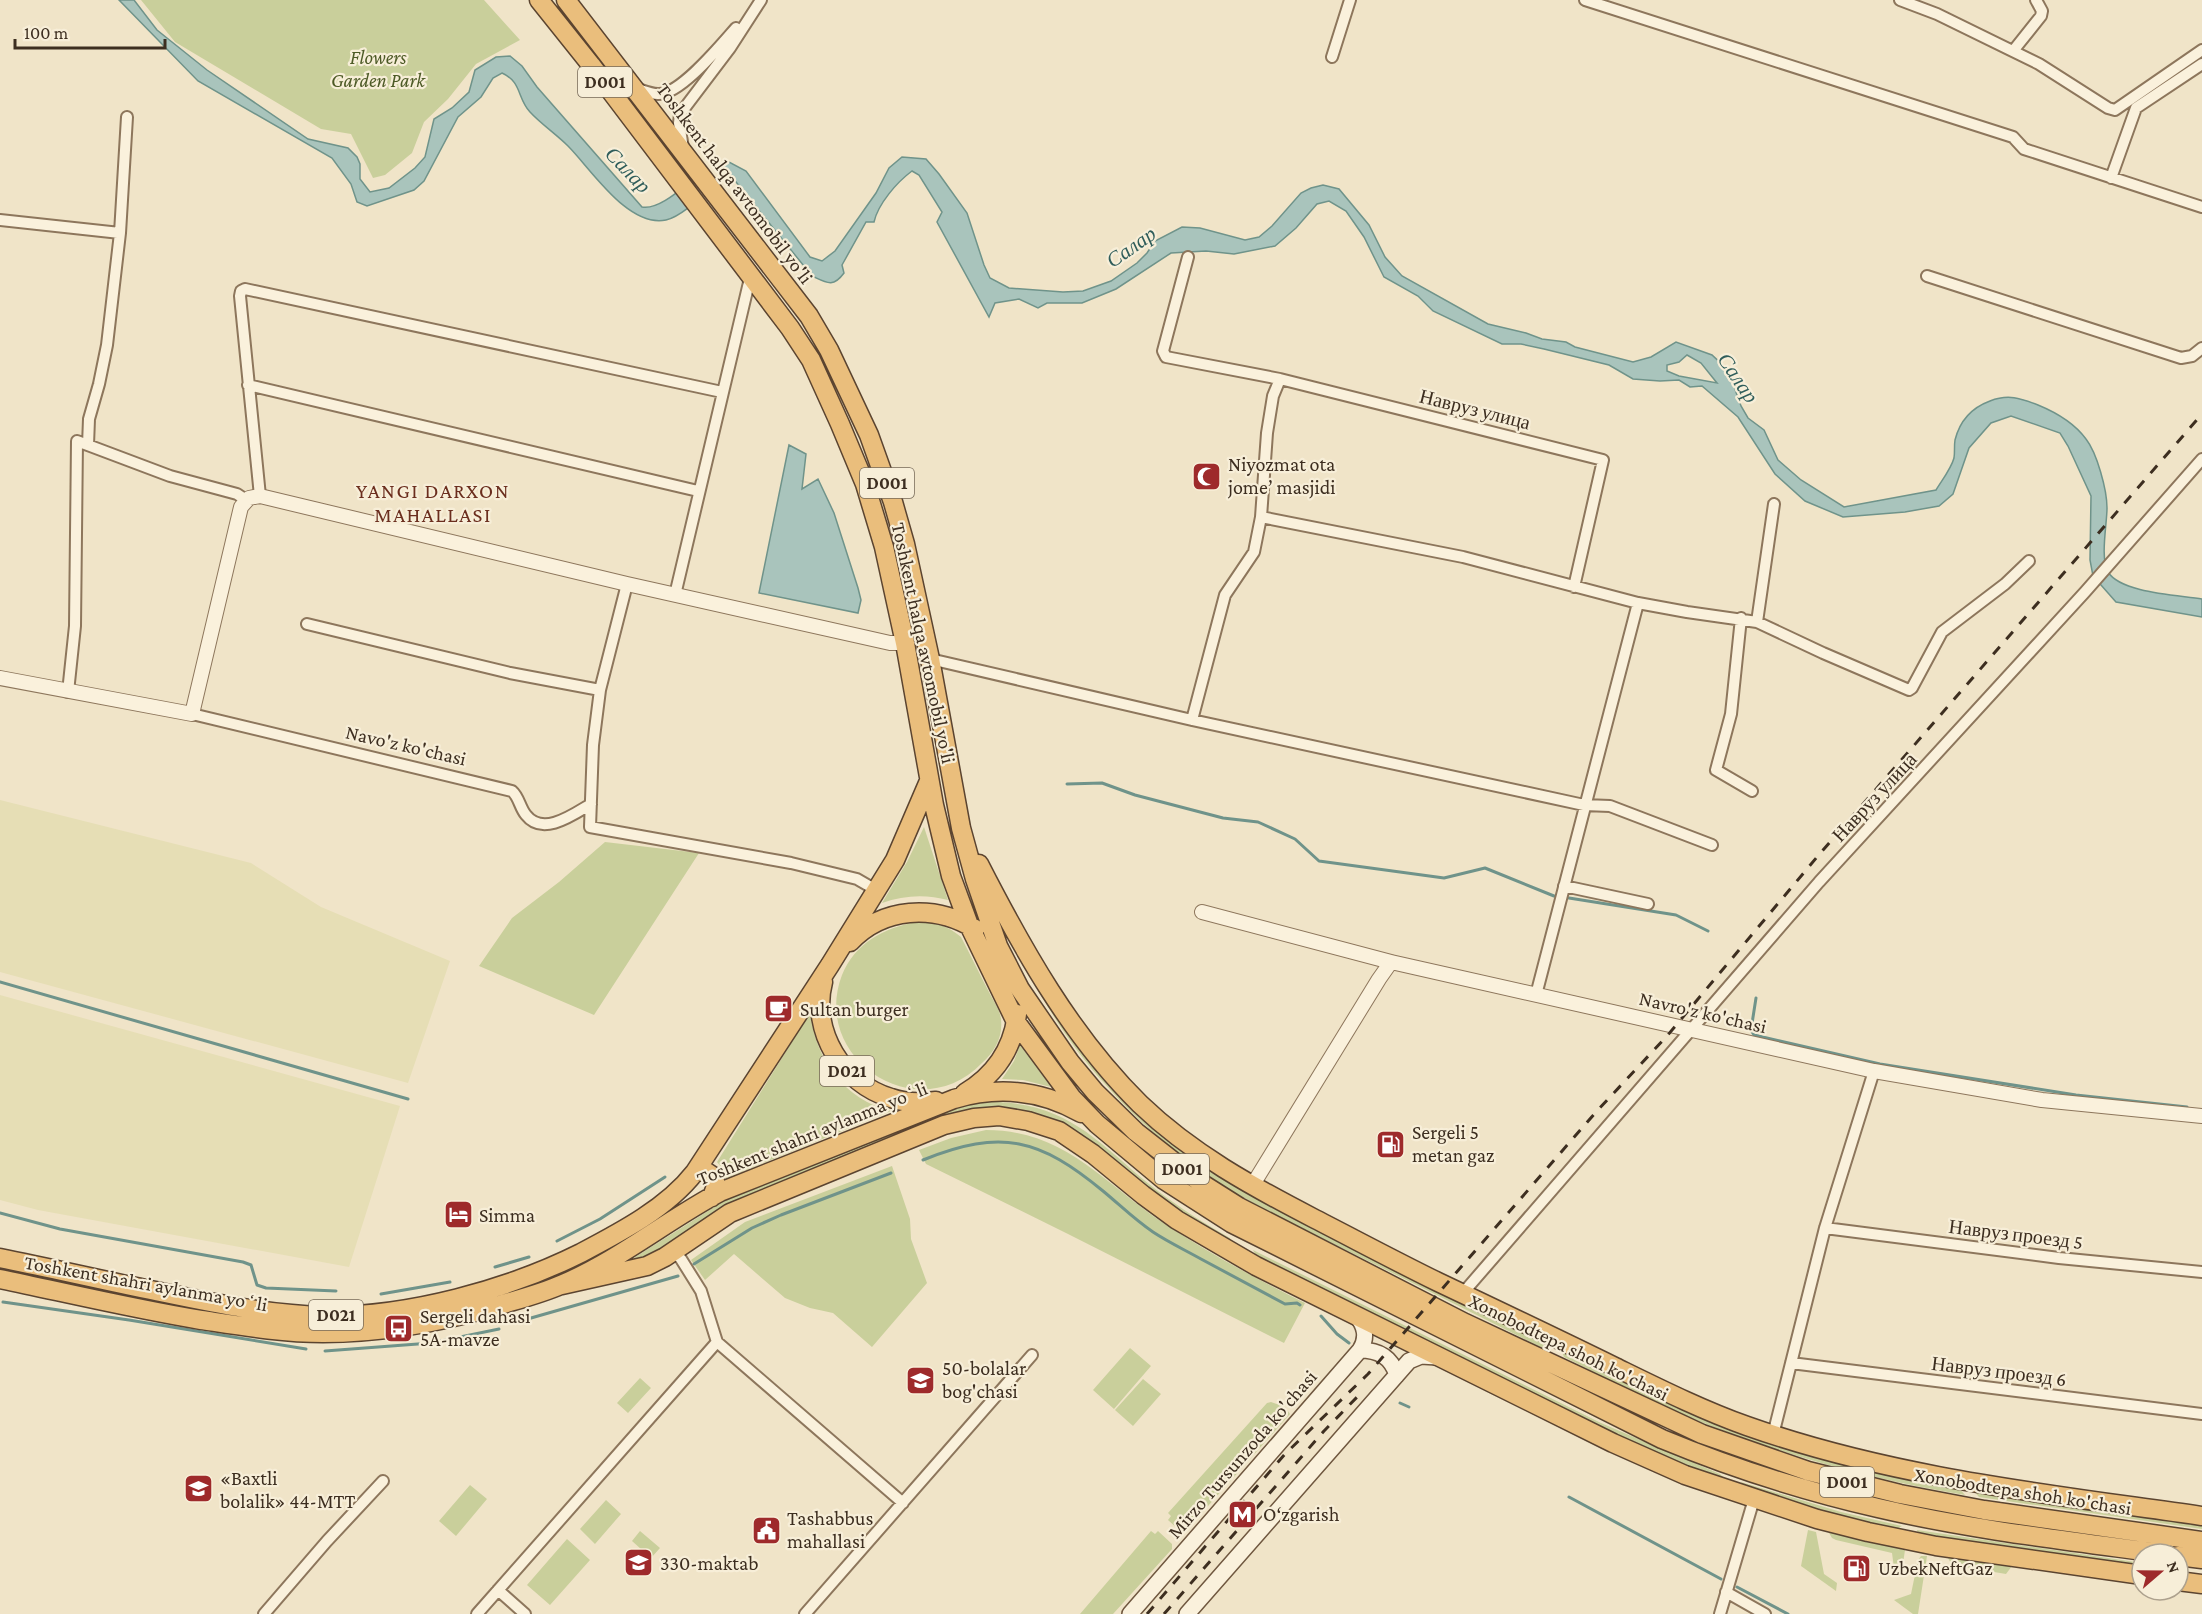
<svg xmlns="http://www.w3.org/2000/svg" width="2202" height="1614" viewBox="0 0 2202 1614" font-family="'Crimson Pro',serif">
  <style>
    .farmland { fill: #e6deb5 }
    .green { fill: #c9cf9b }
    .water { fill: #a9c4bc; stroke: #6f938a; stroke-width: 1.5; fill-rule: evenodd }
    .pier { fill: #f0e4c8 }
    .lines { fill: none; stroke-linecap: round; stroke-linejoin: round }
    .stream { stroke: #6f938a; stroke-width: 3 }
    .minor-casing { stroke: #8d765c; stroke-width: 14 }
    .tertiary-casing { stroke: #8d765c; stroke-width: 16 }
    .secondary-casing { stroke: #6f573f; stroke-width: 18 }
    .trunk-casing { stroke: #5b4430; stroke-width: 21 }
    .minor { stroke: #faf1dc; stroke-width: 10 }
    .tertiary { stroke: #faf1dc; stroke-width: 14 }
    .secondary { stroke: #faf1dc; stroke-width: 15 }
    .trunk { stroke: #eabe7c; stroke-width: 18 }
    .rail { stroke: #3d2e20; stroke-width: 3; stroke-dasharray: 10 10; stroke-linecap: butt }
    .labels { text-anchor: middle; stroke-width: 4.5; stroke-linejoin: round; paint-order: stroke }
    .shield { fill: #f7eed8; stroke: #756857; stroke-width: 1.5 }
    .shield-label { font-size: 18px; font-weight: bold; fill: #3d2e20 }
    .park-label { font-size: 20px; font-style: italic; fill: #4d5a26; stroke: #f7eed8 }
    .street-label { font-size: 20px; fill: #3d2e20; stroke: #f7eed8 }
    .poi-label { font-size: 20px; fill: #3d2e20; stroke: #f7eed8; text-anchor: start }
    .water-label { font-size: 21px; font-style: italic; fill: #2f5d5a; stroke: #f7eed8 }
    .neighbourhood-label { font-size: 21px; letter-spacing: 1.5px; fill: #6b2e1e; stroke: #f7eed8 }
  </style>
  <rect width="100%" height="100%" fill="#f0e4c8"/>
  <path class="farmland" d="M0 800 251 863 321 907 450 961 408 1083 0 972Z
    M0 995 400 1106 349 1267 38 1210 0 1200Z"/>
  <path class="green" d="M141 0H484L520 40 476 64 448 99 424 122 412 153 385 175 373 178 351 134 321 129 175 42Z
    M924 827 948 900C926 894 904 895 882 903L907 862Z
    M605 842 699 853 594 1015 479 966 512 918 559 882Z
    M999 916 1149 1120 1543 1339 1545 1349C1484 1319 1423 1288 1362 1258 1320 1237 1278 1217 1237 1194 1188 1165 1143 1127 1105 1084 1059 1034 1029 976 999 916Z
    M916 922C934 922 947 925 961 937 971 956 980 975 990 994 994 1002 1000 1010 1001 1019 1003 1037 995 1051 982 1063 917 1130 810 1058 842 975 855 943 884 928 916 922Z
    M810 1013C816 1059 843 1099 891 1111L724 1179 723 1169 717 1162Z
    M1020 1045 1051 1087 1023 1080 1002 1079 1014 1061Z
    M990 1102C1066 1102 1096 1140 1149 1184 1175 1205 1202 1222 1230 1238L1234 1248 1183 1216 1095 1146 980 1110 660 1254 618 1268 727 1199 934 1115 967 1105Z
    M986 1130C1066 1130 1104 1184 1165 1224 1210 1254 1257 1279 1305 1303L1284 1343 1068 1234 926 1164 919 1150 951 1138Z
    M892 1166 910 1219 911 1239 927 1283 872 1347 833 1313 810 1308 785 1298 734 1254 705 1280 691 1260 745 1222Z
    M1253 1250 1601 1423 1720 1474 1728 1482 1726 1484 1637 1447 1259 1261Z
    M1130 1348 1151 1366 1114 1409 1093 1390Z
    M1566 1351 1661 1397 1958 1487 1965 1495C1868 1479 1775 1453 1684 1415 1643 1398 1604 1377 1564 1357L1562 1352Z
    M640 1378 651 1388 628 1413 617 1403Z
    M1143 1379 1161 1394 1133 1426 1115 1410Z
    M1271 1402 1285 1407 1290 1414 1192 1524 1186 1529 1179 1530 1168 1520 1171 1516 1168 1513 1267 1403Z
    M1741 1482 1841 1512 1902 1526 1893 1531 1746 1491Z
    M470 1485 487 1499 456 1536 439 1521Z
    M1972 1489 2202 1521V1529L1979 1497Z
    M606 1500 621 1514 595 1544 580 1529Z
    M1808 1530 1816 1532 1824 1574 1837 1583 1836 1591 1801 1566Z
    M1917 1530 2142 1563V1569L1919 1537Z
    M640 1531 660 1548 651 1558 632 1541Z
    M1151 1531 1155 1534 1158 1531 1172 1544V1549L1113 1614H1080Z
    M1828 1531 1905 1550 1902 1570 1894 1568 1892 1553 1836 1540 1832 1538Z
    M567 1539 590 1560 550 1605 527 1585Z
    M1921 1556H1927L1918 1614H1913L1894 1600 1911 1594 1918 1560Z
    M1948 1558 2012 1566 2006 1574 1952 1565Z"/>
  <path class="water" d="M119 0H134L157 30 207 70 308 139 348 148 357 157 360 164V179L370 192 389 188 415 168 425 157 434 119 452 108 469 92 475 70 496 57 510 56 522 66 537 87 642 207C663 211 692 177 711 167 716 164 723 163 729 162L746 171 810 257 822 261 835 251 876 193 889 168 902 157 926 159 939 174 967 213 984 265 990 278 1009 288 1063 292 1083 291 1111 281 1137 263 1147 253 1155 241 1182 227 1200 228 1245 240 1259 237 1272 226 1301 193 1311 188 1323 185 1339 189 1369 225 1385 257 1402 276 1488 324 1526 333 1542 339 1566 342 1575 347 1633 362 1651 357 1676 342 1712 355 1728 370 1741 406 1748 418 1764 430 1778 460 1801 480 1844 507 1936 490C1942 480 1951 469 1954 458 1955 452 1954 446 1955 440 1960 420 1971 408 1990 401 2008 394 2020 398 2038 405 2055 412 2075 424 2086 439 2097 453 2107 490 2107 508 2107 524 2100 558 2108 572 2121 593 2178 595 2202 599V617L2116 602 2093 576 2090 560 2091 496 2068 446 2060 433 2011 416 1991 423 1969 448 1953 494 1939 506 1905 512 1843 517 1805 501 1775 474 1738 417 1702 386 1690 387 1679 380 1660 381 1633 379 1609 365 1544 349 1521 344H1502L1433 311 1418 296 1384 277 1364 237 1346 211 1329 201 1317 204 1296 228 1275 246 1234 254 1206 251 1171 253 1116 289 1082 303H1047L1038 308 1019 299 995 303 989 317 937 222 942 212 919 175 912 171C897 182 878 204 874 222H866L842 265 844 273C833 288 827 283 812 276L732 177H724C709 189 684 216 666 220 628 228 591 169 568 146 556 134 541 124 530 112 517 98 522 82 502 73L493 78 481 97 458 117 424 181 414 190 367 206 357 202 351 184 332 158 198 81ZM1687 355 1701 363 1717 383 1679 376 1667 371V365L1679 362Z
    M789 445 806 454 802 489 818 479 834 513 858 588 861 600 858 613 759 593Z"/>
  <path class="pier" d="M711 164 724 180 689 210 673 190Z"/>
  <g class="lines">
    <path class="stream" d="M1067 784 1102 783 1135 795 1223 818 1258 822 1295 839 1319 861 1444 878 1485 868 1554 896
      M1569 898 1676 915 1708 931
      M0 982 408 1099
      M1756 998 1751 1030 1754 1035 1880 1064 2076 1095 2187 1107
      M923 1160C1002 1128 1040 1139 1103 1191 1120 1205 1135 1220 1153 1232 1168 1242 1185 1250 1201 1259 1229 1274 1257 1289 1285 1304L1297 1303 1300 1305
      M0 1213 60 1229 243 1262 251 1265 257 1285 266 1288 336 1291
      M557 1241 600 1219 665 1177
      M694 1264 752 1228 781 1215 891 1173
      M495 1267 529 1257
      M381 1294 450 1282
      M3 1302 129 1320 306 1349
      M1321 1316 1337 1334 1349 1343
      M524 1320 678 1276
      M325 1351 431 1343 499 1329
      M1400 1403 1409 1407
      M1569 1497 1721 1579
      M1737 1587 1788 1614"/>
    <defs>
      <path id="minor" d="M1585 0 2013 137 2024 149 2202 207
        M1900 0 1937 14 2039 64 2108 108 2115 110 2202 50
        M2013 51 2041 16 2042 11 2036 0
        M1332 57 1350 0
        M635 88C642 90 650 94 658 94 680 95 721 45 736 28
        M683 148 679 123 680 114 730 48 761 0
        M2111 178 2136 108 2202 64
        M0 220 120 233
        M1188 257 1163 351 1166 357 1280 379 1603 460 1574 587
        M1927 276 2181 358 2192 356 2202 348
        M248 385 698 491
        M88 445 89 419 99 384 107 345 120 233 127 117
        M260 496 240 296 241 291 245 289 722 392
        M1261 517 1463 557 1638 603 1687 612 1757 622 1823 653 1909 690 1912 688 1942 632 2005 584 2029 561
        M627 584 600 690 593 745 590 827 791 863 857 879 876 890
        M675 595 751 274
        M1741 618 1731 714 1716 770 1752 791
        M1757 622 1774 504
        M307 624 510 673 600 690
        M930 659 1192 720 1584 805 1610 806 1712 845
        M68 692 75 626 77 441 170 476 237 494 246 500
        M192 714 512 791C519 797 520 808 526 815 543 837 574 814 591 804
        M1192 720 1225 595 1254 552 1261 517 1267 433 1273 396 1280 379
        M1564 886 1648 904
        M1536 995 1638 603
        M1825 1228 2059 1258 2202 1272
        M673 1251 681 1259 701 1291 717 1342 903 1503
        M1463 1293 1819 882 2085 592 2202 459
        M1791 1363 2202 1414
        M1773 1435 1825 1228 1874 1071
        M498 1590 525 1614
        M1726 1592 1765 1614
        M264 1614 327 1541 383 1481
        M477 1614 717 1342
        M805 1614 1032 1355
        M1720 1614 1754 1499"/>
      <path id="tertiary" d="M0 678 192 714 241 507 249 498 260 496 627 584 890 643H905
        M1202 912 1391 962 1874 1071 2042 1100 2202 1116
        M1252 1186 1379 979 1391 962"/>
      <path id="secondary" d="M1360 1350C1379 1350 1391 1357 1397 1375
        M1130 1614 1360 1350C1368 1337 1365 1326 1356 1315
        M1187 1614 1409 1361 1421 1356 1437 1357"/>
      <path id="trunk" d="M539 0 591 65 790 328 811 360 840 424 865 484 884 547 905 643 934 805 951 876 969 925 1016 1022 1072 1098 1097 1124 1164 1180 1231 1223 1662 1439C1732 1468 1804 1491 1878 1508 1972 1530 2070 1541 2166 1554
        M566 0 809 316 829 350 869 435 893 502 905 544 930 659 961 828 975 879 998 946 1020 989 1070 1062 1095 1092 1136 1132 1201 1183 1239 1207 1465 1323 1702 1434 1808 1471 1900 1494 1984 1510 2202 1541
        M979 864C1023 950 1071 1036 1140 1104 1192 1154 1253 1187 1315 1219 1356 1240 1397 1262 1438 1282 1497 1310 1556 1338 1615 1367 1658 1388 1702 1410 1747 1426 1894 1478 2049 1494 2202 1516
        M850 942C883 907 934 904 975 929
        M823 982C810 1031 843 1084 891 1098 905 1103 921 1103 936 1101
        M965 1093C995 1075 1013 1048 1017 1014
        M695 1172 705 1171 714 1177 716 1186 712 1197
        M0 1258C55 1269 110 1282 165 1293 218 1304 272 1315 327 1316 409 1316 507 1290 581 1253 621 1232 667 1208 695 1172L830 965 895 860 929 781
        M0 1279C67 1293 134 1309 201 1320 241 1326 282 1333 323 1333 382 1333 437 1323 493 1307 516 1300 541 1294 563 1284 619 1260 666 1221 720 1192L954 1099C998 1086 1041 1090 1081 1113
        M562 1285 647 1266 665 1257 730 1213 944 1125 974 1118 999 1116 1028 1121 1059 1131 1093 1154 1143 1195 1177 1220 1256 1266 1613 1443 1685 1475 1817 1519 1868 1532 1936 1546 2142 1575
        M2178 1556 2202 1559
        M2178 1581 2202 1584"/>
    </defs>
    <use href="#minor" class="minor-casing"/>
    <use href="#tertiary" class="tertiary-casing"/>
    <use href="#secondary" class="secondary-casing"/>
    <use href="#trunk" class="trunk-casing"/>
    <use href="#minor" class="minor"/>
    <use href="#tertiary" class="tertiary"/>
    <use href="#secondary" class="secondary"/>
    <use href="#trunk" class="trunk"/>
    <path class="rail" d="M1147 1614 1285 1454 1368 1374 1596 1112 1667 1036 1817 857 2202 414
      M1164 1614 1324 1431 1362 1392"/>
  </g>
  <defs>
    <symbol id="mosque-square" viewBox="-11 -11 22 22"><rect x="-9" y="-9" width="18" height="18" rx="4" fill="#9e2a2b" stroke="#f7eed8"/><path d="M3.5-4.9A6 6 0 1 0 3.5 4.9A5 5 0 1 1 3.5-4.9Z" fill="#fff"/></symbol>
    <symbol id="cafe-square" viewBox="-11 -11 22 22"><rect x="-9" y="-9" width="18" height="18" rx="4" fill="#9e2a2b" stroke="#f7eed8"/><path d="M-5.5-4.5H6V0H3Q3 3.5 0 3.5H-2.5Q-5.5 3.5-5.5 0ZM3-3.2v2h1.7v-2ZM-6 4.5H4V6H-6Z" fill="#fff"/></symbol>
    <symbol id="fuel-square" viewBox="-11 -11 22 22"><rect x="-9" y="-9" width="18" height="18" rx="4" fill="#9e2a2b" stroke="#f7eed8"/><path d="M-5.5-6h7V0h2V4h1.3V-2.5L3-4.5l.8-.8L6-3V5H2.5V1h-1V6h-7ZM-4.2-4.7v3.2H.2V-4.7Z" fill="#fff"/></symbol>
    <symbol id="hotel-square" viewBox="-11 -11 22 22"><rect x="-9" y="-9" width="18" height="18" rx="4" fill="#9e2a2b" stroke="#f7eed8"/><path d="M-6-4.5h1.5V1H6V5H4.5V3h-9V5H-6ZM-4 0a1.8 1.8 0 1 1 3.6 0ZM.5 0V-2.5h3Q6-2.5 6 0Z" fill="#fff"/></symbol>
    <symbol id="bus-square" viewBox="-11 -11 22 22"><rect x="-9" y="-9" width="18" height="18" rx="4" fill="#9e2a2b" stroke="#f7eed8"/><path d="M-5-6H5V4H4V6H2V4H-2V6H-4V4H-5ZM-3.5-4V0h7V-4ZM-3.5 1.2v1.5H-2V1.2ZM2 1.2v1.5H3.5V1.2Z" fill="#fff"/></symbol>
    <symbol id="school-square" viewBox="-11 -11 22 22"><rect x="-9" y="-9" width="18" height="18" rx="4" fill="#9e2a2b" stroke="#f7eed8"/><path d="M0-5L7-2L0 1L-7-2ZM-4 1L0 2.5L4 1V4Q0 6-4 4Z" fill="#fff"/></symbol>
    <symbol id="metro-square" viewBox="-11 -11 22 22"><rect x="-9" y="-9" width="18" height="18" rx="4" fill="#9e2a2b" stroke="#f7eed8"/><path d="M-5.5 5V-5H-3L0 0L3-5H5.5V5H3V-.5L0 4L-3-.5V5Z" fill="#fff"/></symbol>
    <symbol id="civic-square" viewBox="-11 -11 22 22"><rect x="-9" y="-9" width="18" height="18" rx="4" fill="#9e2a2b" stroke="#f7eed8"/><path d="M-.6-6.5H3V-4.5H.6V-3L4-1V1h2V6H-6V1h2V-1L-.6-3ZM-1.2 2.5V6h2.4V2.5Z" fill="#fff"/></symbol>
  </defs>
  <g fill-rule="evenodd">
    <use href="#mosque-square" x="1190" y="460" width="33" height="33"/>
    <use href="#cafe-square" x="762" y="992" width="33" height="33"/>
    <use href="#fuel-square" x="1374" y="1128" width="33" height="33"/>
    <use href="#hotel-square" x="442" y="1198" width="33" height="33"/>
    <use href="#bus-square" x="382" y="1312" width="33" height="33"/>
    <use href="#school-square" x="904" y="1364" width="33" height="33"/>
    <use href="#school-square" x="182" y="1472" width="33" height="33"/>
    <use href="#metro-square" x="1226" y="1498" width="33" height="33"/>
    <use href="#civic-square" x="750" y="1514" width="33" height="33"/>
    <use href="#school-square" x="622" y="1546" width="33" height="33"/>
    <use href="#fuel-square" x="1840" y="1552" width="33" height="33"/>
  </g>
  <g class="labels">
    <g class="shield">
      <rect x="578" y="67" width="54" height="30" rx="4.5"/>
      <rect x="860" y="468" width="54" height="30" rx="4.5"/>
      <rect x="820" y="1056" width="54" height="30" rx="4.5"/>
      <rect x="1155" y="1154" width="54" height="30" rx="4.5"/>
      <rect x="309" y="1300" width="54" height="30" rx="4.5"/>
      <rect x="1820" y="1467" width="54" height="30" rx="4.5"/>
    </g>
    <g class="shield-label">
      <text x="605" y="88">D001</text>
      <text x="887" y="489">D001</text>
      <text x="847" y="1077">D021</text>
      <text x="1182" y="1175">D001</text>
      <text x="336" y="1321">D021</text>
      <text x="1847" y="1488">D001</text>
    </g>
    <g class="park-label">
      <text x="378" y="64">Flowers<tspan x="378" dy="23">Garden Park</tspan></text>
    </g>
    <g class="street-label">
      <text transform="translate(735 183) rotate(53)" y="7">Toshkent halqa avtomobil yo'li</text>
      <text transform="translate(1475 409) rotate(14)" y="7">Навруз улица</text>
      <text transform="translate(924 643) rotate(78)" y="7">Toshkent halqa avtomobil yo'li</text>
      <text transform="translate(406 745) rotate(13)" y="7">Navo'z ko'chasi</text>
      <text transform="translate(1874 797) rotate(-47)" y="7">Навруз улица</text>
      <text transform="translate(1703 1012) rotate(13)" y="7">Navro'z ko'chasi</text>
      <text transform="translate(812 1133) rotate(-22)" y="7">Toshkent shahri aylanma yoʻli</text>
      <text transform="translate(2016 1234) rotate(7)" y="7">Навруз проезд 5</text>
      <text transform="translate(146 1283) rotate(10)" y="7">Toshkent shahri aylanma yoʻli</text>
      <text transform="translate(1569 1347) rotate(26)" y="7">Xonobodtepa shoh ko'chasi</text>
      <text transform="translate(1999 1371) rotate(7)" y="7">Навруз проезд 6</text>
      <text transform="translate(1242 1454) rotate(-49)" y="7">Mirzo Tursunzoda ko'chasi</text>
      <text transform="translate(2023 1491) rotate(9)" y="7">Xonobodtepa shoh ko'chasi</text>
    </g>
    <g class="poi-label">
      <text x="1228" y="471">Niyozmat ota<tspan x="1228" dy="23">jome’ masjidi</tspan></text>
      <text x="800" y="1016">Sultan burger</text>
      <text x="1412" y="1139">Sergeli 5<tspan x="1412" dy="23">metan gaz</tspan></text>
      <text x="479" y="1222">Simma</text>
      <text x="420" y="1323">Sergeli dahasi<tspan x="420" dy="23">5A-mavze</tspan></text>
      <text x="942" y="1375">50-bolalar<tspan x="942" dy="23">bog'chasi</tspan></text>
      <text x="220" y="1485">«Baxtli<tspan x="220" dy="23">bolalik» 44-MTT</tspan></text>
      <text x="1263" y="1521">O‘zgarish</text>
      <text x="787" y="1525">Tashabbus<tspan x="787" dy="23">mahallasi</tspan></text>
      <text x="660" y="1570">330-maktab</text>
      <text x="1878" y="1575">UzbekNeftGaz</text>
    </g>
    <g class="water-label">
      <text transform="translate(628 170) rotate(46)" y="7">Салар</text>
      <text transform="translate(1131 247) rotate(-35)" y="7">Салар</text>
      <text transform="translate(1738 378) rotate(56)" y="7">Салар</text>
    </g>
    <g class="neighbourhood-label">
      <text x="433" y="498">YANGI DARXON<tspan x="433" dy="24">MAHALLASI</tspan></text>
    </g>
  </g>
  <g transform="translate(2160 1572) rotate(70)"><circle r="28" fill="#f7eed8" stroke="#ada18e" stroke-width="1.5"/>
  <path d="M0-4.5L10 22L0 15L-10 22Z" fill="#9e2a2b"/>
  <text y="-9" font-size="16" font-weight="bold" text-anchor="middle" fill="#3d2e20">N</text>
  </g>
  <path d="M15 39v9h150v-9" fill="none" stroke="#3d2e20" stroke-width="3"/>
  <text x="24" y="39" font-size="18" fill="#3d2e20" stroke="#f7eed8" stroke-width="4.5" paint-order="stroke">100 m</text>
</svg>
